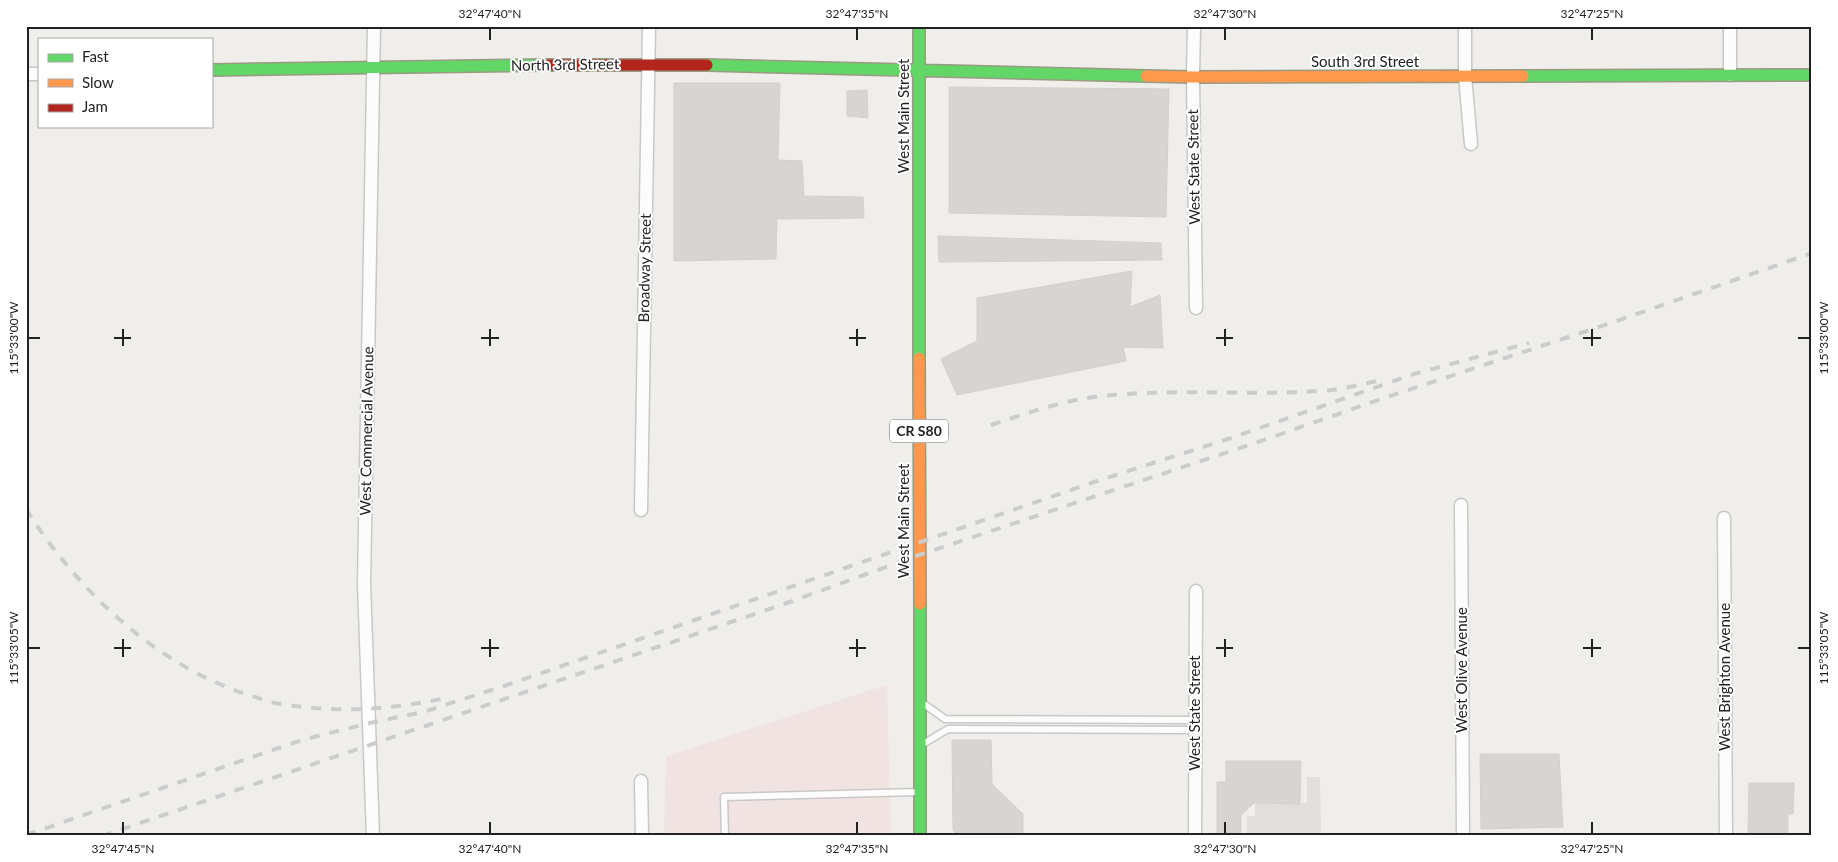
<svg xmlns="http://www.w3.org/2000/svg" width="1838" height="862" viewBox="0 0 1838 862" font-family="Lato,sans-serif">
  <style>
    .commercial { fill: #f1e3e1 }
    .parking { fill: #e0dfde }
    .building { fill: #d7d4d2; stroke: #d3d0cc }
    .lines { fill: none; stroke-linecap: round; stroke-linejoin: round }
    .lane-casing { stroke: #c9c8c7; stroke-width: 9 }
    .street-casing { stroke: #c9c8c7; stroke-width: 15 }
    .fast-casing { stroke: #999a82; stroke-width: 14 }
    .slow-casing { stroke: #999a82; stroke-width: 14 }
    .jam-casing { stroke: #999a82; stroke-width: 14 }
    .lane { stroke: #fdfcfc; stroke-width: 6 }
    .street { stroke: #fdfcfc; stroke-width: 12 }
    .fast { stroke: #63d668; stroke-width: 11 }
    .slow { stroke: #ff974d; stroke-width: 11 }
    .jam { stroke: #b3261e; stroke-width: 11 }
    .rail { stroke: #ccc; stroke-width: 4; stroke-dasharray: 10 10; stroke-linecap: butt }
    .ticks { fill: none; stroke: #222; stroke-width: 2 }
    .labels { text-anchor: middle; stroke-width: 4; stroke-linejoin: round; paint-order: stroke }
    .shield { fill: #fff; stroke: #646464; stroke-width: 1 }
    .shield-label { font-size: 14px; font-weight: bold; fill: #222 }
    .street-label { font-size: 15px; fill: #222; stroke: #fff }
    .neatline { fill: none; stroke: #222; stroke-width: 2 }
    .ticks-label { font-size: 12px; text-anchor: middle; fill: #222 }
  </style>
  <rect width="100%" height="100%" fill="#f0eeeb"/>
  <path class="commercial" d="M887 685 891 836H664L666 756Z"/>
  <path class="parking" d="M1307 777H1320L1321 836H1247V816H1255V804L1307 803Z"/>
  <path class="building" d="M674 83H780L778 160 802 161 804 196 863 197 864 218 777 219 776 259 674 261Z
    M949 87 1169 89 1166 217 949 213Z
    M867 90 868 118 847 116V91Z
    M938 236 1161 243 1162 260 939 262Z
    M1132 271 1130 307 1160 295 1163 348 1123 347 1126 361 957 395 941 359 977 341V298Z
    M952 740H991L992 784 1023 814V836H957L953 830Z
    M1480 754H1559L1563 827 1481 829Z
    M1226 761H1301L1300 804 1254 803 1241 815V836H1217V782H1226Z
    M1749 783H1794L1793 814H1788V836H1748Z"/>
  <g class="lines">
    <defs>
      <path id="lane" d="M924 704 945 719 1195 720
        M923 744 948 729 1195 730
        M725 836 724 797 918 792"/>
      <path id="street" d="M1194 26 1193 77 1196 308
        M1465 26V76L1471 144
        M1730 26V75
        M26 74H39
        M1461 505 1463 836
        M641 510 649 26
        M1724 518 1726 836
        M641 781 642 836
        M373 836 364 584 374 26
        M1195 836 1196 591"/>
      <path id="fast" d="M919 26V358
        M707 65 1146 76
        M211 70 548 65
        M1523 76 1812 75
        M920 604V836"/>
      <path id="slow" d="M1146 76 1193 77 1523 76
        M919 358 920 604"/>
      <path id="jam" d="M548 65H707"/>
    </defs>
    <use href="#lane" class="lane-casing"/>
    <use href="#street" class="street-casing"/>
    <use href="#fast" class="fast-casing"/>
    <use href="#slow" class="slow-casing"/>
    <use href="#jam" class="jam-casing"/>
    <use href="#lane" class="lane"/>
    <use href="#street" class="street"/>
    <use href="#fast" class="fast"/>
    <use href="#slow" class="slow"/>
    <use href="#jam" class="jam"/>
    <path class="rail" d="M991 425C1025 414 1058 402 1094 397 1173 387 1253 397 1332 390 1347 388 1362 384 1377 381
      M26 509C78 591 157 667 252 696 261 699 271 703 281 704 336 713 391 710 446 698
      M26 835 302 740 370 723 423 712 501 687 1094 482 1231 438 1414 374 1529 343
      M102 836 787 603 919 555 1255 443 1384 398 1608 324 1812 253"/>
  </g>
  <path class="ticks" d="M490 28V40M857 28V40M1225 28V40M1592 28V40M123 329V346M490 329V346M857 329V346M1225 329V346M1592 329V346M28 338H40M114 338H131M481 338H499M849 338H866M1216 338H1233M1583 338H1601M1798 338H1810M123 639V657M490 639V657M857 639V657M1225 639V657M1592 639V657M28 648H40M114 648H131M481 648H499M849 648H866M1216 648H1233M1583 648H1601M1798 648H1810M123 822V834M490 822V834M857 822V834M1225 822V834M1592 822V834"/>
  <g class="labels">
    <rect class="shield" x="890" y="419.5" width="58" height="23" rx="4"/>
    <g class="shield-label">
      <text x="919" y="436">CR S80</text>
    </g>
    <g class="street-label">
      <text x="1365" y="67">South 3rd Street</text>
      <text transform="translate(565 65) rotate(-1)" y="5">North 3rd Street</text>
      <text transform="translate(904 116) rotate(-90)" y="5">West Main Street</text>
      <text transform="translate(1194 167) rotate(-91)" y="5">West State Street</text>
      <text transform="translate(645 268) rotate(-89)" y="5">Broadway Street</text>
      <text transform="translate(367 431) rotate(-89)" y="5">West Commercial Avenue</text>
      <text transform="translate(904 521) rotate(-90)" y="5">West Main Street</text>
      <text transform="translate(1462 670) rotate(-90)" y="5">West Olive Avenue</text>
      <text transform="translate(1725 677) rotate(-90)" y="5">West Brighton Avenue</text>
      <text transform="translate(1195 713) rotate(-90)" y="5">West State Street</text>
    </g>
  </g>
  <rect width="1838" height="862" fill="none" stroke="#ffffff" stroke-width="55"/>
  <rect x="38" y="38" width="175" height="90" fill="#ffffff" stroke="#a7a7a7"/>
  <rect x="48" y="54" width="25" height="8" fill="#63d668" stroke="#a7a7a7"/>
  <text x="82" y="62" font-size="15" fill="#222222">Fast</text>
  <rect x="48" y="79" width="25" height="8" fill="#ff974d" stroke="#a7a7a7"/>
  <text x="82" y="88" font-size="15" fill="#222222">Slow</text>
  <rect x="48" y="104" width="25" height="8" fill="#b3261e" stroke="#a7a7a7"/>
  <text x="82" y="112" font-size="15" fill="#222222">Jam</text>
  <rect x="28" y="28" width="1782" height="806" class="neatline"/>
  <g class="ticks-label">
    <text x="490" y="18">32°47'40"N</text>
    <text x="857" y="18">32°47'35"N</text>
    <text x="1225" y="18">32°47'30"N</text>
    <text x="1592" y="18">32°47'25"N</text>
    <text transform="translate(1824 338) rotate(-90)" y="4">115°33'00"W</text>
    <text transform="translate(14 338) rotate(-90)" y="4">115°33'00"W</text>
    <text transform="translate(1824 648) rotate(-90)" y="4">115°33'05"W</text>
    <text transform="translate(14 648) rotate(-90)" y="4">115°33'05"W</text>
    <text x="123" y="853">32°47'45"N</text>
    <text x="490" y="853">32°47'40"N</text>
    <text x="857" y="853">32°47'35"N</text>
    <text x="1225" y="853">32°47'30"N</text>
    <text x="1592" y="853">32°47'25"N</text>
  </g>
</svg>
